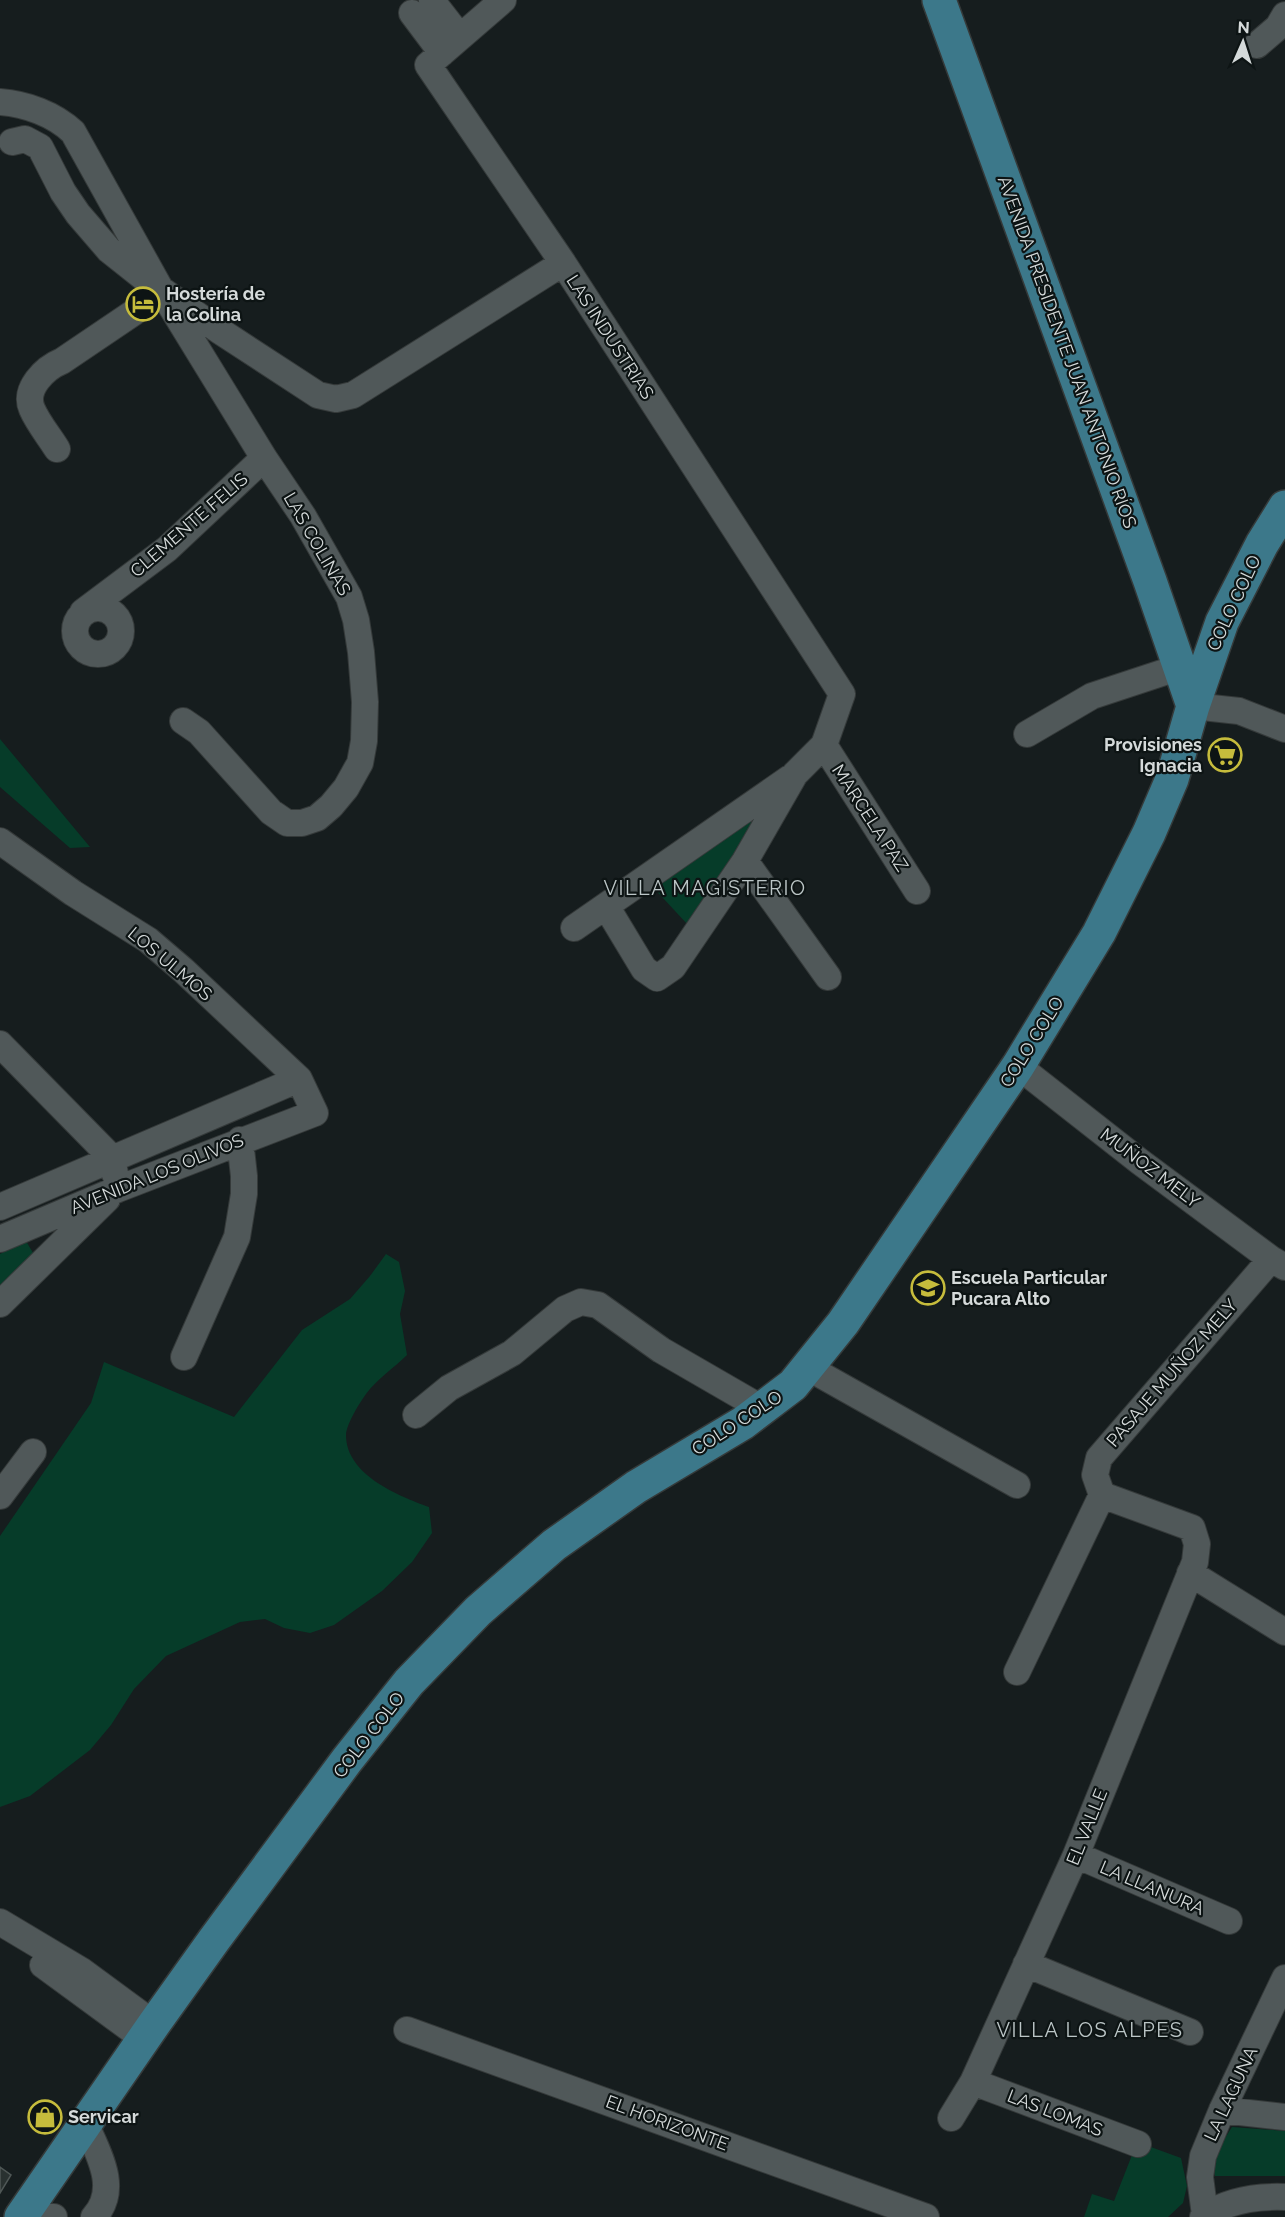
<svg xmlns="http://www.w3.org/2000/svg" width="1285" height="2217" viewBox="0 0 1285 2217" font-family="Raleway,sans-serif">
  <style>
    .green { fill: #063c29 }
    .building { fill: #293130; stroke: #4f5756; stroke-width: 1.5 }
    .lines { fill: none; stroke-linecap: round; stroke-linejoin: round }
    .minor-casing { stroke: #353a3a; stroke-width: 28 }
    .major-casing { stroke: #353a3a; stroke-width: 36 }
    .minor { stroke: #505859; stroke-width: 26 }
    .major { stroke: #3c788a; stroke-width: 33 }
    .labels { text-anchor: middle; stroke-width: 4.5; stroke-linejoin: round; paint-order: stroke }
    .poi-label { font-size: 18px; font-weight: bold; fill: #d5dada; stroke: #0d1414; text-anchor: start }
    .street-label { font-size: 18px; fill: #d5dada; stroke: #0d1414 }
    .neighbourhood-label { font-size: 20px; letter-spacing: 1.5px; fill: #bcc6c7; stroke: #0d1414 }
  </style>
  <rect width="100%" height="100%" fill="#161d1e"/>
  <path class="green" d="M0 739 90 847 70 848 0 787Z
    M764 808 722 876 688 925 650 884Z
    M26 1241 36 1258 0 1292V1254Z
    M386 1254 399 1262 405 1291 400 1314 407 1355C394 1368 377 1379 366 1394 360 1402 346 1425 346 1435 346 1475 399 1496 429 1507L432 1533 412 1562 382 1591 334 1625 310 1633 284 1628 265 1619 240 1622 166 1656 134 1689 111 1725 90 1750 30 1796 0 1807V1536L91 1403 104 1362 234 1417 302 1330 350 1299 370 1276Z
    M1232 2127 1285 2131V2176H1215L1211 2160Z
    M1148 2146 1181 2158 1187 2186 1183 2203 1168 2217H1084L1092 2194 1114 2201 1132 2155Z"/>
  <path class="building" d="M0 2167 11 2175 0 2193Z"/>
  <g class="lines">
    <defs>
      <path id="minor" d="M503 0 428 65 563 263 842 694 824 745 795 774 745 861 673 967 657 978 644 969 606 906
        M432 1 460 37
        M412 13 442 53
        M1257 45 1278 27 1285 15
        M0 102C26 104 54 114 73 132L161 290 264 458 303 516 349 597 356 620 361 652 365 702 364 741 360 763 346 788 331 806 317 818 302 823H287L271 812 199 732 183 721
        M12 142 25 139 40 147 63 192 78 214 109 250 143 277 220 331 318 395 336 399 353 395 563 263
        M57 449C49 436 38 423 32 409 23 389 45 368 62 361L133 313 161 290
        M75 631a23 23 0 1 1 46 0a23 23 0 1 1-46 0Z
        M83 612 167 549 264 458
        M1193 706 1239 711 1285 729
        M1027 734 1092 696 1180 667
        M824 745 917 891
        M0 841 73 893 148 940 183 970 299 1079 315 1113 118 1189 0 1239
        M745 861 828 977
        M574 928 790 778
        M0 1044 112 1158 115 1174
        M1018 1066 1139 1161 1271 1259 1285 1267
        M0 1207 299 1079
        M0 1304 107 1199
        M184 1357 237 1237 244 1194V1176L240 1140
        M807 1367 1017 1485
        M416 1415 449 1388 512 1353 565 1309 581 1302 598 1305 661 1350 763 1409
        M0 1496 33 1452
        M1190 1573 1285 1632
        M1017 1672 1102 1495
        M1076 1855 1229 1921
        M0 1922 82 1971 154 2024
        M1026 1964 1190 2032
        M43 1965 144 2039
        M407 2030 926 2217
        M973 2082 1138 2144
        M1222 2110 1285 2117
        M951 2118 973 2082 1076 1855 1195 1562 1197 1544 1192 1528 1102 1495 1095 1475 1099 1458 1271 1259
        M85 2123C98 2153 120 2189 94 2217
        M1205 2215 1200 2177 1203 2156 1222 2110 1285 1978
        M36 2217H54
        M1203 2217C1226 2201 1257 2196 1285 2197"/>
      <path id="major" d="M939 0 1150 581 1193 706
        M21 2217 154 2024 214 1940 347 1760 409 1682 478 1611 554 1545 636 1487 743 1423 793 1385 843 1323 1018 1066 1099 933 1149 833 1172 779 1193 706 1222 622 1262 544 1285 507"/>
    </defs>
    <use href="#minor" class="minor-casing"/>
    <use href="#major" class="major-casing"/>
    <use href="#minor" class="minor"/>
    <use href="#major" class="major"/>
  </g>
  <defs>
    <symbol id="hotel-ring" viewBox="-11 -11 22 22"><circle r="9.5" fill="#0d1414" stroke="#c6bc3c" stroke-width="1.5"/><path d="M-6-4.5h1.5V1H6V5H4.5V3h-9V5H-6ZM-4 0a1.8 1.8 0 1 1 3.6 0ZM.5 0V-2.5h3Q6-2.5 6 0Z" fill="#c6bc3c"/></symbol>
    <symbol id="supermarket-ring" viewBox="-11 -11 22 22"><circle r="9.5" fill="#0d1414" stroke="#c6bc3c" stroke-width="1.5"/><path d="M-6-5.5h2.5l.6 2H6L4.5 2H-2.5L-4.4-4H-6ZM-1.5 3.2a1.3 1.3 0 1 0 .1 0ZM3 3.2a1.3 1.3 0 1 0 .1 0Z" fill="#c6bc3c"/></symbol>
    <symbol id="school-ring" viewBox="-11 -11 22 22"><circle r="9.5" fill="#0d1414" stroke="#c6bc3c" stroke-width="1.5"/><path d="M0-5L7-2L0 1L-7-2ZM-4 1L0 2.5L4 1V4Q0 6-4 4Z" fill="#c6bc3c"/></symbol>
    <symbol id="shop-ring" viewBox="-11 -11 22 22"><circle r="9.5" fill="#0d1414" stroke="#c6bc3c" stroke-width="1.5"/><path d="M-5-2.5h2.3a2.7 3.5 0 0 1 5.4 0H5L5.5 6h-11ZM-1.5-2.5h3a1.5 2.3 0 0 0-3 0Z" fill="#c6bc3c"/></symbol>
  </defs>
  <g fill-rule="evenodd">
    <use href="#hotel-ring" x="124" y="285" width="38" height="38"/>
    <use href="#supermarket-ring" x="1206" y="736" width="38" height="38"/>
    <use href="#school-ring" x="909" y="1269" width="38" height="38"/>
    <use href="#shop-ring" x="26" y="2098" width="38" height="38"/>
  </g>
  <g class="labels">
    <g class="poi-label">
      <text x="166" y="300">Hostería de<tspan x="166" dy="21">la Colina</tspan></text>
      <text x="1202" y="751" text-anchor="end">Provisiones<tspan x="1202" dy="21">Ignacia</tspan></text>
      <text x="951" y="1284">Escuela Particular<tspan x="951" dy="21">Pucara Alto</tspan></text>
      <text x="68" y="2123">Servicar</text>
    </g>
    <g class="street-label">
      <text transform="translate(610 337) rotate(57)" y="6">LAS INDUSTRIAS</text>
      <text transform="translate(1067 352) rotate(70)" y="6">AVENIDA PRESIDENTE JUAN ANTONIO RÍOS</text>
      <text transform="translate(189 525) rotate(-41)" y="6">CLEMENTE FELIS</text>
      <text transform="translate(317 544) rotate(60)" y="6">LAS COLINAS</text>
      <text transform="translate(1234 603) rotate(-65)" y="6">COLO COLO</text>
      <text transform="translate(870 818) rotate(57)" y="6">MARCELA PAZ</text>
      <text transform="translate(170 964) rotate(40)" y="6">LOS ULMOS</text>
      <text transform="translate(1032 1042) rotate(-58)" y="6">COLO COLO</text>
      <text transform="translate(1150 1168) rotate(37)" y="6">MUÑOZ MELY</text>
      <text transform="translate(157 1174) rotate(-22)" y="6">AVENIDA LOS OLIVOS</text>
      <text transform="translate(1172 1373) rotate(-49)" y="6">PASAJE MUÑOZ MELY</text>
      <text transform="translate(737 1423) rotate(-33)" y="6">COLO COLO</text>
      <text transform="translate(369 1735) rotate(-52)" y="6">COLO COLO</text>
      <text transform="translate(1087 1827) rotate(-68)" y="6">EL VALLE</text>
      <text transform="translate(1152 1888) rotate(23)" y="6">LA LLANURA</text>
      <text transform="translate(1231 2094) rotate(-65)" y="6">LA LAGUNA</text>
      <text transform="translate(1055 2113) rotate(21)" y="6">LAS LOMAS</text>
      <text transform="translate(667 2123) rotate(20)" y="6">EL HORIZONTE</text>
    </g>
    <g class="neighbourhood-label">
      <text x="705" y="895">VILLA MAGISTERIO</text>
      <text x="1090" y="2037">VILLA LOS ALPES</text>
    </g>
  </g>
  <g transform="translate(1243 42) rotate(3)" stroke="#0d1414" stroke-width="4.5" paint-order="stroke">
  <path d="M0-4.5L10 22L0 15L-10 22Z" fill="#d5dada"/>
  <text y="-9" font-size="16" font-weight="bold" text-anchor="middle" fill="#d5dada">N</text>
  </g>
</svg>
